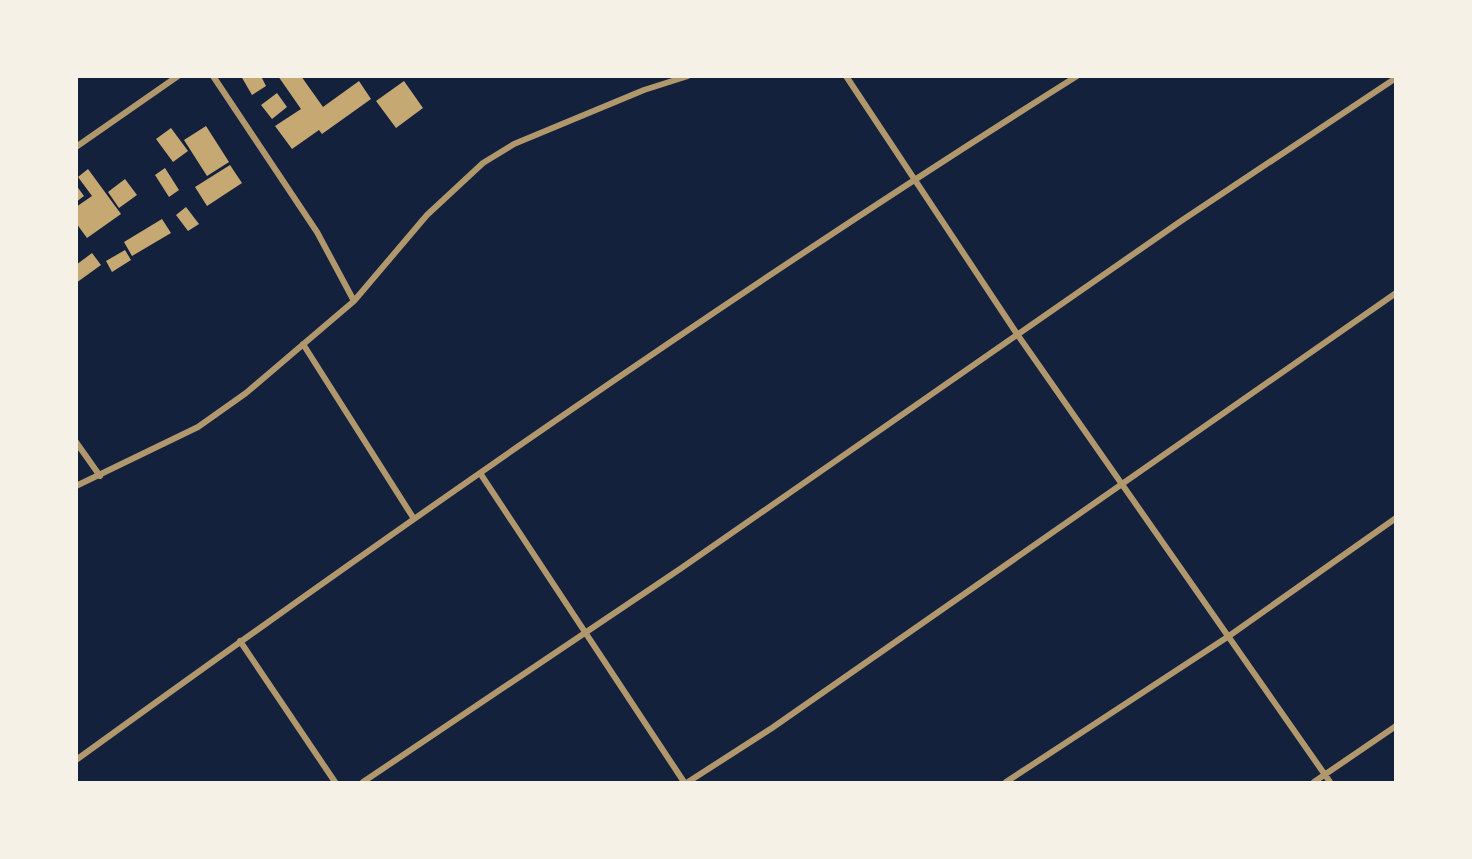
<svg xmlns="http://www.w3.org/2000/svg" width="1472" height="859" viewBox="0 0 1472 859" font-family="'IBM Plex Serif',serif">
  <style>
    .building { fill: #c6a872 }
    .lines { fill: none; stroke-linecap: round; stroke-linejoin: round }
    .minor { stroke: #b1986c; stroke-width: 6 }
  </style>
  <rect width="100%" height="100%" fill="#14213d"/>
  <path class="building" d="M241 76H261L266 86 252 95Z
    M278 76H301L323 107 359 81 371 99 322 134 319 130 292 149 275 126 301 109Z
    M404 81 423 108 396 128 376 101Z
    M277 93 287 107 272 119 261 105Z
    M206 126 229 162 207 176 184 140Z
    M171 128 188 151 173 162 156 139Z
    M230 165 242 183 207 206 195 187Z
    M165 168 179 190 169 197 155 175Z
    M88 169 121 214 87 238 76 223V207L92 196 78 177Z
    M125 179 137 195 119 208 108 192Z
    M76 185 84 196 76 202Z
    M186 207 199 224 188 231 176 215Z
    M162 219 171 233 132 256 124 242Z
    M125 250 131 260 112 272 106 261Z
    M92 253 101 265 76 283V265Z"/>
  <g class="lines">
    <path class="minor" d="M213 76 317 232 354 301
      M846 76 1017 334 1330 782
      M76 147 178 76
      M303 344 414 519
      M76 442 100 476
      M480 473 684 782
      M76 486 198 427 246 393 354 301 427 215 483 163 514 144 644 90 688 76
      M240 641 335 782
      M76 760C404 523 735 291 1077 76
      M363 782 680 569 1181 221 1396 78
      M688 782 772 728 1396 293
      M1006 782 1229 636 1396 518
      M1314 782 1396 726"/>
  </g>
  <rect width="1472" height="859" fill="none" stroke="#f6f1e7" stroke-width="156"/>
</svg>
